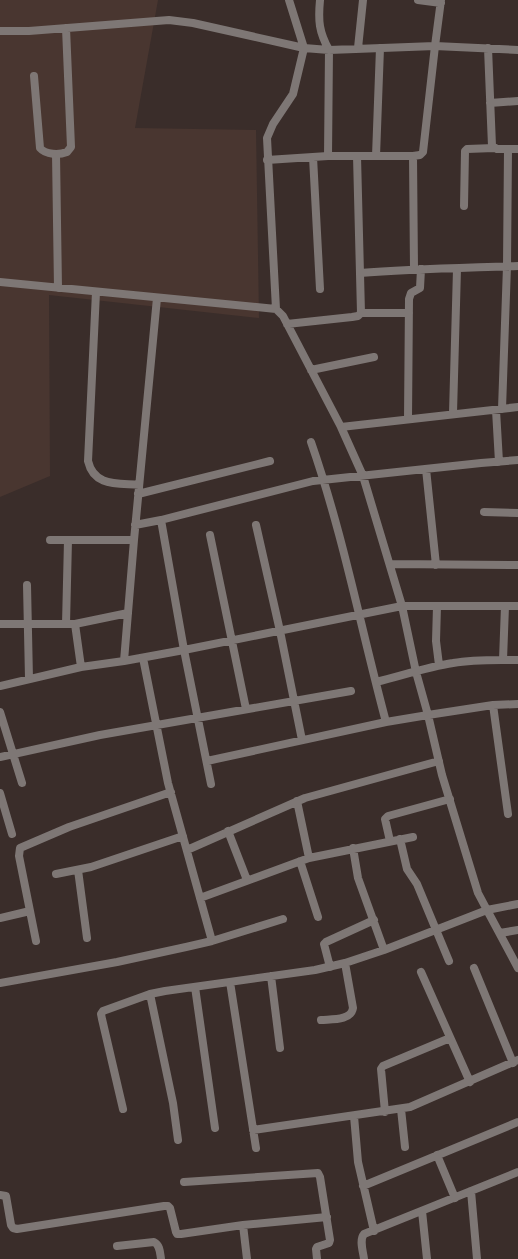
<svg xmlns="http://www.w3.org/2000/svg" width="518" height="1259" viewBox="0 0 518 1259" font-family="'Archivo Narrow',sans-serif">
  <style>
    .built { fill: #493630 }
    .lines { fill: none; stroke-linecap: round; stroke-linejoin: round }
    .street { stroke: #7e7775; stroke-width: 8 }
  </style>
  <rect width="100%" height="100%" fill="#3a2d2a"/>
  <path class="built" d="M0 0H158L135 128 256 130 259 318 49 295 50 476 0 497Z"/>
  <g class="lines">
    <path class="street" d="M320 0C318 21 319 32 329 50L328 156
      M418 0 441 3
      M0 31H29L169 20 193 23 304 48 329 50 435 46 518 50
      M358 48 363 0
      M488 48 492 146 497 149H518
      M34 76 40 148C46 155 59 155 67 152L71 147 66 28
      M490 103 518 101
      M56 154 58 288
      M376 156 380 48
      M413 156 414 269
      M313 157 320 289
      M267 160 328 156H413L420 155 423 152 435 46 441 0
      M464 206 465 151 467 149 494 148
      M360 273C412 269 465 268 518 266
      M0 282 276 309 283 316 341 427 518 407
      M96 292 88 461C94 487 118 483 139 485
      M276 309 267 138 273 124 293 94 304 48 289 0
      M361 313H409
      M287 324 352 317 358 316 361 313 357 156
      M311 370 374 357
      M502 409 507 266 508 149
      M496 410 499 462
      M453 413 457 269
      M408 419 409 299 411 293 420 288 421 269
      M341 427 363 476 402 606H518
      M311 442C343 534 361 629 386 722
      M518 460 481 463 313 481 161 520 184 650 402 606 416 672 428 715 493 705 518 704
      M426 469 436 565
      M138 494 270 461
      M484 512 518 513
      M135 525 161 520
      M256 525 280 631 302 740
      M210 535 246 709
      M50 540H134
      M390 564 518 565
      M27 585 29 679
      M437 606 436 641 439 665
      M0 624H75L128 613
      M66 624 68 540
      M75 624 81 667
      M143 658 168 783 212 941
      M503 660 505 606
      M124 661 134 540 157 298
      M376 682C401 676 427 667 453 663 475 659 496 660 518 660
      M0 686 81 667 124 661 184 650 211 784
      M493 705 508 814
      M0 712 22 783
      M0 757 100 735 351 691
      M0 793 12 834
      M297 801 309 858
      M228 831 247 880
      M400 839 407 869 417 884 449 961
      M390 841 385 819 388 816 450 799
      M353 848 358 878 384 950
      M187 850 305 798 439 761
      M300 861 318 917
      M78 870 87 938
      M56 874 91 867 183 836
      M200 898 309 858 413 837
      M518 904 487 910 518 968
      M0 918 30 911
      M500 933 518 930
      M36 941 19 856 20 848 69 827 171 792
      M330 967 324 944 326 942 374 920
      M474 968 513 1063
      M421 972 470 1082
      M271 976 280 1048
      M230 982 256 1148
      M0 983 117 962 186 947 212 941 283 919
      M195 987 215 1128
      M150 994 173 1103 178 1140
      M321 1020C331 1019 351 1021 353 1008L345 963
      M123 1109 102 1019 101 1014 103 1011 150 994 165 991 315 970 345 963 384 950 487 910 478 893 442 775 428 715 386 722 207 761
      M401 1109 405 1147
      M385 1112 381 1069 383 1066 450 1038
      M354 1116 358 1162 374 1231
      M253 1130 410 1107 518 1060
      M437 1155 455 1198
      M184 1182 318 1173 320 1177 330 1240 329 1243 317 1247 316 1249 317 1259
      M363 1186 518 1122
      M471 1191 477 1259
      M0 1195 6 1196 11 1225 13 1228 17 1229 164 1206H168L170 1208 176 1232 177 1234H181L243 1225 327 1217
      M422 1211 427 1259
      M243 1225 247 1259
      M117 1246 154 1242C160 1245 160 1252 161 1259
      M364 1259C363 1251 359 1240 364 1234L518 1172"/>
  </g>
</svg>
